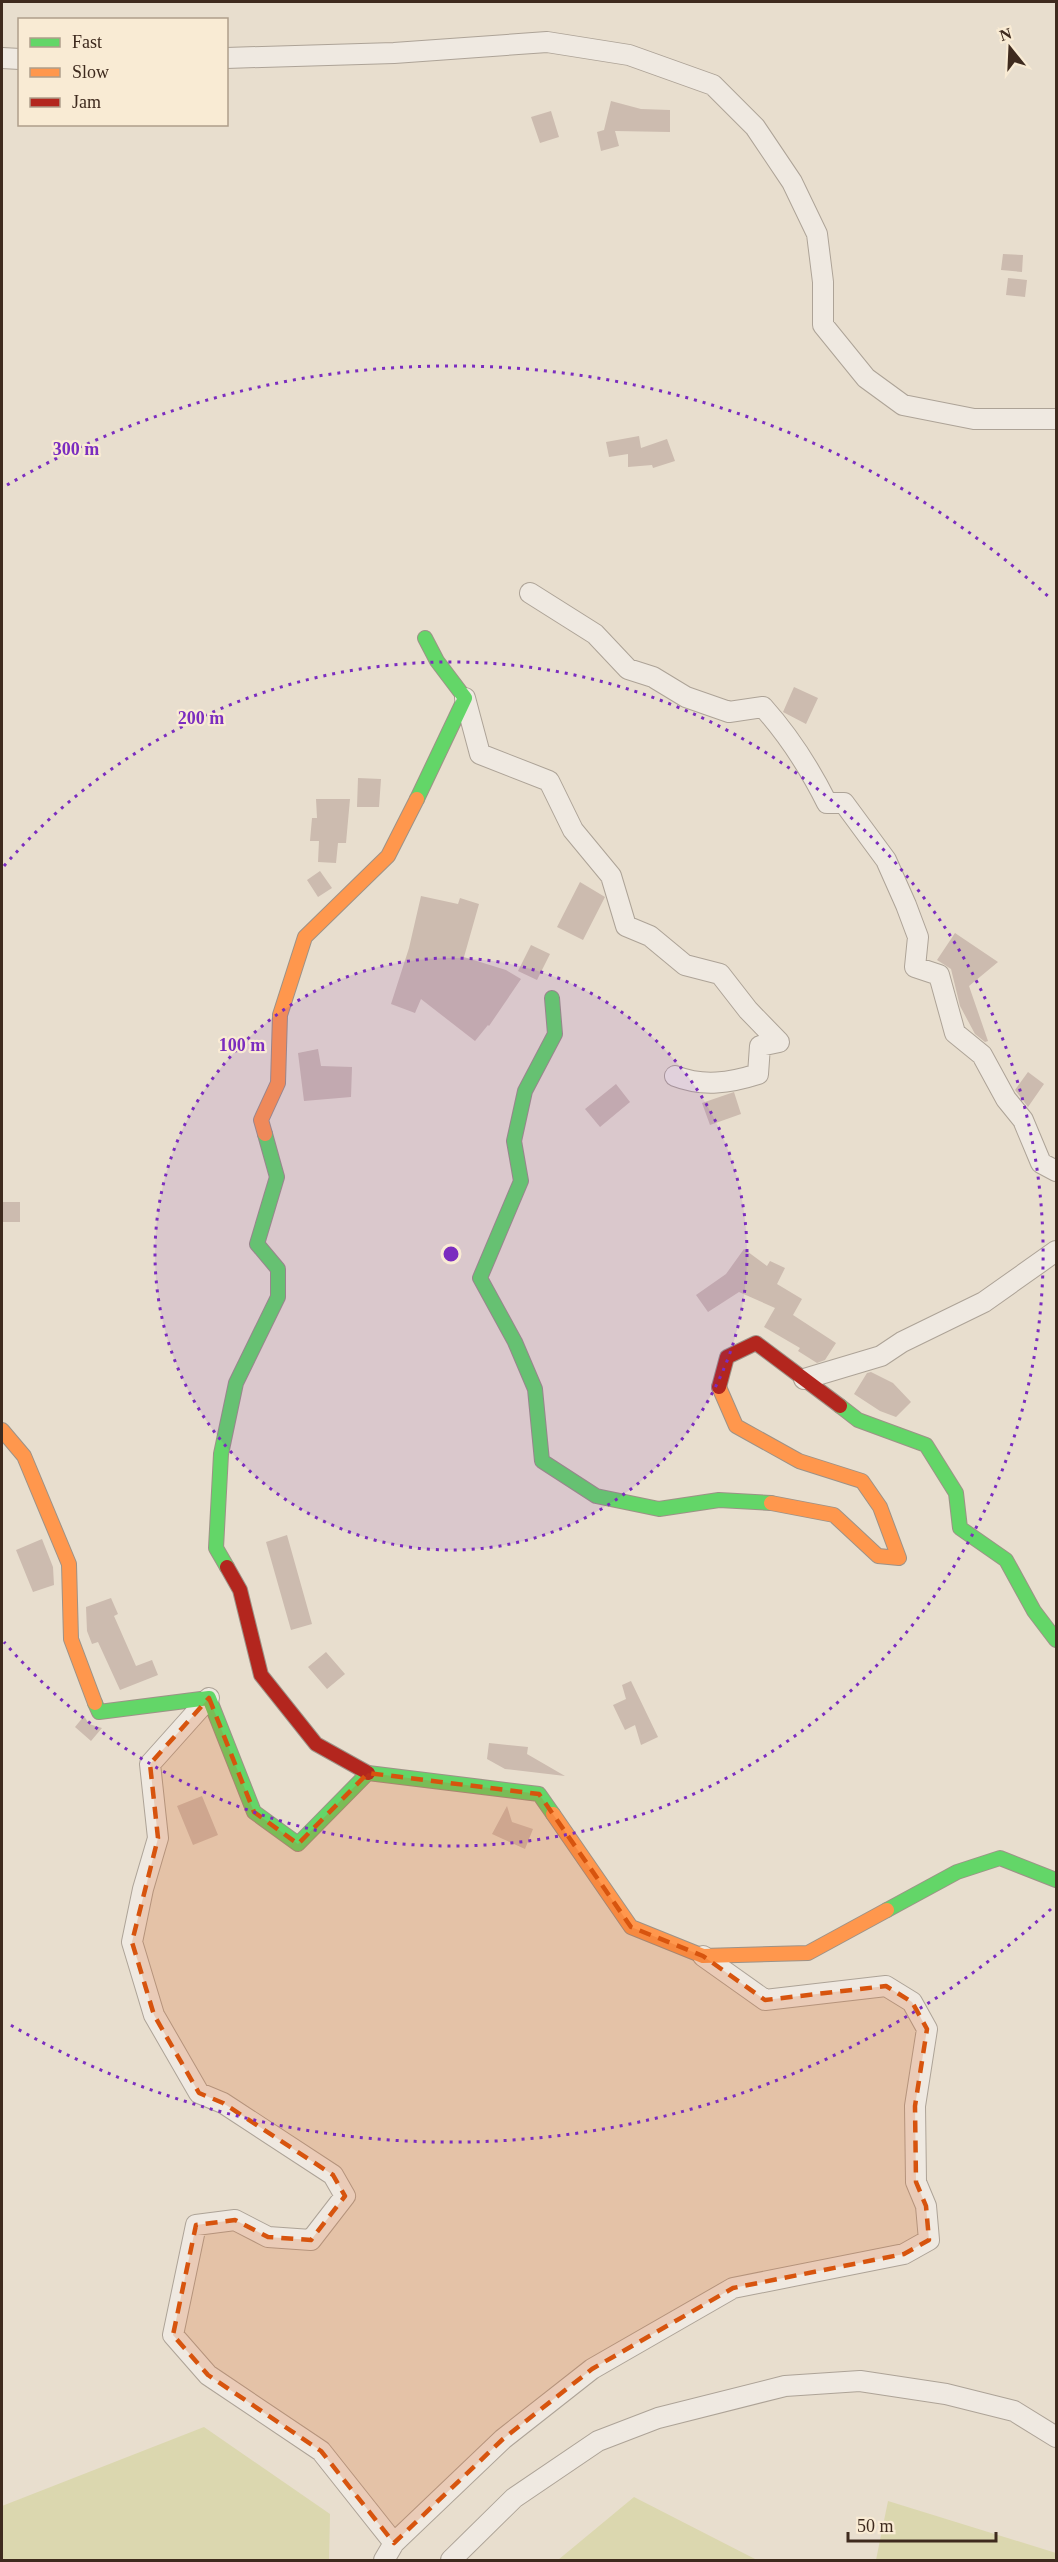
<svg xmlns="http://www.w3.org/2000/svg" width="1058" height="2562" viewBox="0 0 1058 2562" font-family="Georgia,serif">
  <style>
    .green { fill: #dbd7af }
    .building { fill: #ccbbaf }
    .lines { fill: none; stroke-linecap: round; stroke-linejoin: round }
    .street-casing { stroke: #ada397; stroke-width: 22 }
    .fast-casing { stroke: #9d9287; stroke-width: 16 }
    .slow-casing { stroke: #9d9287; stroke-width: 16 }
    .jam-casing { stroke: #9d9287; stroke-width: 16 }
    .street { stroke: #efe9e1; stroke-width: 20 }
    .fast { stroke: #63d668; stroke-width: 14 }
    .slow { stroke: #ff974d; stroke-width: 14 }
    .jam { stroke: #b3261e; stroke-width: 14 }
    .marked { fill: #d7540e; fill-opacity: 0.2; stroke: #d7540e; stroke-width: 4.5; stroke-dasharray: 12 8; stroke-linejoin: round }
    .ring { fill: none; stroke: #7b2cbf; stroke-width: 3; stroke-dasharray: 3 6 }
    .centre { fill: #7b2cbf; stroke: #f9ebd4; stroke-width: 3 }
    .ring-label { font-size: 18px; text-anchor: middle; font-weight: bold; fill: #7b2cbf; stroke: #f9ebd4; stroke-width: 4.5; stroke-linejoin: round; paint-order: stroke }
  </style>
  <rect width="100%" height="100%" fill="#e8dece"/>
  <path class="green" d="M204 2427 330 2514 329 2560H2V2506Z
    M634 2497 757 2560H558Z
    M888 2501 1056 2553V2560H876Z"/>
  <path class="building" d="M611 101 641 109 670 110V132L615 131 619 146 601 151 597 132 604 130Z
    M551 111 559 137 540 143 531 117Z
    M1003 254 1023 255 1022 272 1001 270Z
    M1008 278 1027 280 1025 297 1006 295Z
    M639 436 641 448 667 439 675 461 653 468 652 465 628 467V454L609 457 606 442Z
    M794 687 818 698 806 724 783 712Z
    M358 778 381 779 379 807H357Z
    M316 799H350L346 843H338L336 863 318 862 319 841H310L312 818H317Z
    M320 871 332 888 318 897 307 880Z
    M580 882 605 897 583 940 557 927Z
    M421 896 458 904 460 898 479 904 464 957 506 970 521 979 489 1026 488 1025 475 1041 421 999 415 1013 391 1004 409 948Z
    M955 933 998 962 969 986 988 1041 985 1042 975 1034 960 1006 951 969 937 960Z
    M531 945 550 954 537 980 518 971Z
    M318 1049 321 1066 352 1067 351 1097 304 1101 298 1053Z
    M1028 1072 1044 1084 1028 1107 1015 1090Z
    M616 1084 630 1102 600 1127 585 1109Z
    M734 1092 741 1114 710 1125 702 1103Z
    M2 1202H20V1222H2Z
    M744 1249 767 1266 770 1261 785 1268 777 1284 802 1299 793 1315 836 1343 825 1360 817 1363 798 1351 800 1348 764 1327 775 1308 739 1292 708 1312 696 1295 726 1274Z
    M871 1372 893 1383 911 1402 896 1417 880 1411 854 1394 867 1373Z
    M287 1535 312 1624 291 1630 266 1542Z
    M42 1539 53 1567 54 1585 33 1592 16 1550Z
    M111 1598 118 1614 114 1616 136 1666 152 1660 158 1675 120 1690 98 1642 92 1644 87 1631 86 1607Z
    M326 1652 345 1674 327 1689 308 1667Z
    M631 1681 658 1737 641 1745 635 1725 625 1730 613 1705 626 1699 622 1685Z
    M84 1716 89 1724 102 1728 91 1741 75 1727Z
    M489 1743 528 1747 527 1754 565 1776 505 1769 487 1759Z
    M202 1796 218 1835 193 1845 177 1806Z
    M507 1806 512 1822 533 1829 525 1849 492 1834Z"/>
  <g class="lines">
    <defs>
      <path id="street" d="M2 58 20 59
        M226 58 394 53 547 42 629 55 713 85 755 127 792 182 817 234 823 282V325L866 378 903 405 974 419H1056
        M530 593 595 634 628 669 653 677 686 697 729 712 763 707C789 736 809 767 827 803H844L886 860 906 905 918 937 915 967 939 975 955 1033 982 1055 1006 1099 1023 1120 1041 1163 1056 1171
        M465 698 480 754 549 781 573 830 611 876 626 926 650 936 685 965 720 974 748 1010 779 1042 760 1046 758 1074C730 1083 703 1087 675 1076
        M804 1379 881 1356 902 1342 984 1302 1056 1251
        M209 1698 150 1764 158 1838 143 1889 132 1942 154 2015 199 2093 223 2103 333 2175 345 2196 311 2240 268 2237 235 2220 196 2225 173 2335 208 2375 321 2451 394 2543
        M384 2560 394 2543 503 2439 592 2369 733 2288 904 2254 929 2240 926 2206 916 2182 915 2106 927 2029 912 2002 886 1986 765 2000 703 1956
        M451 2560 514 2498 598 2441 658 2418 785 2386 860 2381 946 2394 1014 2411 1056 2437"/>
      <path id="fast" d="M417 799 465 698 437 661 425 638
        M552 998 555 1034 525 1091 514 1141 521 1181 480 1278 515 1342 535 1389 542 1461 596 1496 659 1509 719 1500 771 1503
        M840 1406 858 1420 926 1445 956 1493 960 1528 1006 1560 1034 1611 1056 1640
        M227 1567 216 1548 221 1454 236 1383 278 1297V1269L257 1244 277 1177 265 1134
        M95 1703 99 1712 209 1698 254 1812 298 1844 368 1773 539 1794 553 1814
        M887 1910 957 1872 1000 1858 1056 1880"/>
      <path id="slow" d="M265 1134 261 1120 278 1083 280 1015 305 937 388 856 417 799
        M719 1387 736 1426 799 1461 862 1481 880 1507 899 1558 878 1556 834 1515 771 1503
        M2 1430 24 1456 69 1564 71 1639 95 1703
        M553 1814 631 1927 703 1956 808 1953 887 1910"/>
      <path id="jam" d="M719 1387 727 1357 756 1343 840 1406
        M227 1567 240 1590 261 1675 316 1744 368 1773"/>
    </defs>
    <use href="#street" class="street-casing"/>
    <use href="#fast" class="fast-casing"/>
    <use href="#slow" class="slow-casing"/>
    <use href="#jam" class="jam-casing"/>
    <use href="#street" class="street"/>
    <use href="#fast" class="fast"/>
    <use href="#slow" class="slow"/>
    <use href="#jam" class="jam"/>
  </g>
  <path class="marked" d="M209 1698 254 1812 298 1844 368 1773 539 1794 631 1927 703 1956 765 2000 886 1986 912 2002 927 2029 915 2106 916 2182 926 2206 929 2240 904 2254 733 2288 592 2369 503 2439 394 2543 321 2451 208 2375 173 2335 196 2225 235 2220 268 2237 311 2240 345 2196 333 2175 223 2103 199 2093 154 2015 132 1942 158 1838 150 1764Z"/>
  <circle cx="451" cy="1254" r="296" fill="#7b2cbf" fill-opacity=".12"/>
  <g class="ring">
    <circle cx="451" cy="1254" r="296"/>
    <path d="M4 866A592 592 0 1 1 4 1642"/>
    <path d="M1051 1909A888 888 0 0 1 7 2023M7 485A888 888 0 0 1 1051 599"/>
  </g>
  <circle cx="451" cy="1254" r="9" class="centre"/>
  <g class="ring-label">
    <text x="76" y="455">300 m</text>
    <text x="201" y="724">200 m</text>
    <text x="242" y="1051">100 m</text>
  </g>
  <rect width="1058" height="2562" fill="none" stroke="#3e2a1e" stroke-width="6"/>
  <rect x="18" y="18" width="210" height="108" fill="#f9ebd4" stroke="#ae9e8b" stroke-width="1.5"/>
  <rect x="30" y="38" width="30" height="9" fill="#63d668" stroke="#ae9e8b" stroke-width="1.5"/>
  <text x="72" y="48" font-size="18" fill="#3e2a1e">Fast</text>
  <rect x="30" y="68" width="30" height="9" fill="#ff974d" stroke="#ae9e8b" stroke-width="1.5"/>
  <text x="72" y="78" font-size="18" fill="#3e2a1e">Slow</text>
  <rect x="30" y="98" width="30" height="9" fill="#b3261e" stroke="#ae9e8b" stroke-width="1.5"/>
  <text x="72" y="108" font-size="18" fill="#3e2a1e">Jam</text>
  <g transform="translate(1010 48) rotate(342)" stroke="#f9ebd4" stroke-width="4.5" paint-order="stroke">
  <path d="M0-4.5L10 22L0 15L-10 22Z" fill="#3e2a1e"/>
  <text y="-9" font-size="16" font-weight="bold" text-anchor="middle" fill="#3e2a1e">N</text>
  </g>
  <path d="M848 2532v9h148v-9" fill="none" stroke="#3e2a1e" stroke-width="3"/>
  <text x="857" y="2532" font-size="18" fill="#3e2a1e" stroke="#f9ebd4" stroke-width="4.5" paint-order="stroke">50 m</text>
</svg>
